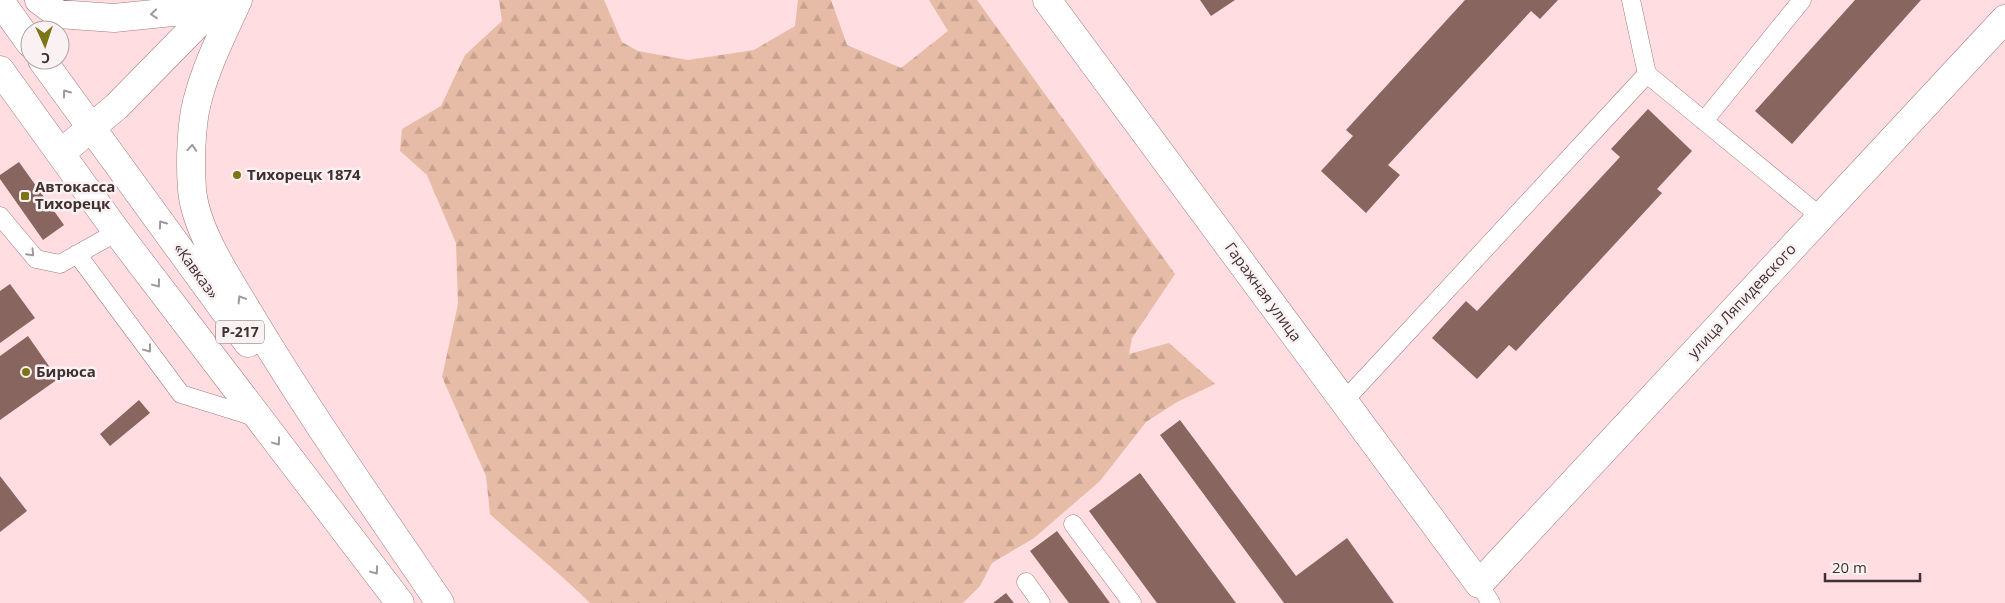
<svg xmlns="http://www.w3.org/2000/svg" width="2005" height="603" viewBox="0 0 2005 603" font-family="'Open Sans',sans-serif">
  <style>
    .forest { fill: url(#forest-firs) }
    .building { fill: #88655e }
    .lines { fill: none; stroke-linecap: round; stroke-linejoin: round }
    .lane-casing { stroke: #a17b7f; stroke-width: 19 }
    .street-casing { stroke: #a17b7f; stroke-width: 29 }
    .secondary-casing { stroke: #a17b7f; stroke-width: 29 }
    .highway-casing { stroke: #a17b7f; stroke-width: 29 }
    .lane { stroke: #fff; stroke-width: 18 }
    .street { stroke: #fff; stroke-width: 28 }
    .secondary { stroke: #fff; stroke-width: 28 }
    .highway { stroke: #fff; stroke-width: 28 }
    .oneway { stroke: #a09898 }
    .poi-dot { fill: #7c7417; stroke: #faf1f2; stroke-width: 2 }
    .labels { text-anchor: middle; stroke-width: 5; stroke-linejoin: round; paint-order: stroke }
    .shield { fill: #faf1f2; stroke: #786a6c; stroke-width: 1 }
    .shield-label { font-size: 14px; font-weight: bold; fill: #403032 }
    .poi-label { font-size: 15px; font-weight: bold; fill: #403032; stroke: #faf1f2; text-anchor: start }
    .street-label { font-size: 15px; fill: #403032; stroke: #faf1f2 }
  </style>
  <defs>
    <pattern id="forest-firs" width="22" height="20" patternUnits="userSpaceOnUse" patternTransform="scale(1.25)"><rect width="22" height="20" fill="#e6bca6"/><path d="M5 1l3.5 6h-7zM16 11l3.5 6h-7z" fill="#c6a28f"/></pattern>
  </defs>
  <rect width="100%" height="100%" fill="#ffdde0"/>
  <path class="forest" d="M499 0H604L622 42 638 51 688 60 754 50 795 26 798 0H831L847 45 901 68 948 31 929 0H977L1175 274 1132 338 1129 354 1169 343 1215 384 1177 402 1146 422 1100 481 1034 538 992 563 980 586 963 603H590C558 571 523 544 490 514L486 476 442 377 458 304 456 243 427 175 400 151 402 129 441 106 465 55 502 21Z"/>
  <path class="building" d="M1200 0H1235L1211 16Z
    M1465 0H1558L1540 19 1531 11 1388 165 1400 175 1366 213 1321 171 1353 136 1346 130Z
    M1855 0H1921L1792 144 1755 111Z
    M1648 109 1692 151 1657 189 1662 193 1516 351 1509 345 1477 379 1432 338 1466 301 1477 311 1620 157 1611 149Z
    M19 162 64 225 43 240 0 179V175Z
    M10 284 35 318 0 343V291Z
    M28 336 58 379 0 420V356Z
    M139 400 150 413 110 446 100 434Z
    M1180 420 1296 576 1347 538 1394 603H1284L1160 435Z
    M1140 473 1236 603H1157L1089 511Z
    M0 476 27 511 0 532Z
    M1057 531 1110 603H1069L1030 551Z
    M1006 593 1014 603H993Z"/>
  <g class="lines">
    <defs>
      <path id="lane" d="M1647 74 1821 217
        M1704 121 1802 0
        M0 216 36 259 60 264 117 232
        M77 254 181 394 258 418
        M1344 401 1647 74 1631 0
        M1073 524 1132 603
        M1026 582 1041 603
        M1479 584 1491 603"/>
      <path id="street" d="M1047 0 1479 584 2005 19"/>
      <path id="secondary" d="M39 0 58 14 114 18 182 11 200 0
        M61 153 117 106 221 0"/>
      <path id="highway" d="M238 0C223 33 206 66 197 102 191 125 190 164 192 189 195 230 229 280 250 315 309 414 376 508 440 603
        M0 1 30 43
        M42 60 248 343
        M0 70 117 232 400 603"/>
    </defs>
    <use href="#lane" class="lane-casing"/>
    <use href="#street" class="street-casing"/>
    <use href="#secondary" class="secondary-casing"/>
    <use href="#highway" class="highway-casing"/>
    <use href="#lane" class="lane"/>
    <use href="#street" class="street"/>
    <use href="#secondary" class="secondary"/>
    <use href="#highway" class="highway"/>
  </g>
  <defs><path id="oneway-chevron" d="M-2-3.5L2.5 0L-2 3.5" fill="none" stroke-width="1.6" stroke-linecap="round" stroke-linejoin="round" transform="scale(1.25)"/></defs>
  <g class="oneway">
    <use href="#oneway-chevron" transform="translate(154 14) rotate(175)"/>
    <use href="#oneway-chevron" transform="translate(66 93) rotate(-126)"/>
    <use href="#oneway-chevron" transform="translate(192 148) rotate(-86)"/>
    <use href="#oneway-chevron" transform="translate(162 224) rotate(-126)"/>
    <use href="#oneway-chevron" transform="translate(31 253) rotate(47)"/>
    <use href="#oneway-chevron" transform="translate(157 284) rotate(53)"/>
    <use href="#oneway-chevron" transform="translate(241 299) rotate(-121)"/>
    <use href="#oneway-chevron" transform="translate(148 349) rotate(53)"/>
    <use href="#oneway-chevron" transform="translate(277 442) rotate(53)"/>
    <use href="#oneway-chevron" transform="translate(375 571) rotate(53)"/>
  </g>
  <g class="poi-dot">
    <circle cx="237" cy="175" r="5"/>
    <rect x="20" y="191" width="10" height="10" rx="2.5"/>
    <circle cx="26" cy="372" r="5"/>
  </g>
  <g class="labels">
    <rect class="shield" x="216" y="320.5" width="48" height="23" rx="4"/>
    <g class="shield-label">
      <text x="240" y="337">Р-217</text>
    </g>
    <g class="poi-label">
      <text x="247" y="180">Тихорецк 1874</text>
      <text x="35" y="192">Автокасса<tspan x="35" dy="17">Тихорецк</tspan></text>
      <text x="36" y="377">Бирюса</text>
    </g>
    <g class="street-label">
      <text transform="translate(196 271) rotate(54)" y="5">«Кавказ»</text>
      <text transform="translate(1263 292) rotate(54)" y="5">Гаражная улица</text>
      <text transform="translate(1742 301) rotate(-47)" y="5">улица Ляпидевского</text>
    </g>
  </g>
  <g transform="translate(45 45) rotate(177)"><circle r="24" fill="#faf1f2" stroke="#b0a4a5"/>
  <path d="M0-4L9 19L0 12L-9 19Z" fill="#7c7417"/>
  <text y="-8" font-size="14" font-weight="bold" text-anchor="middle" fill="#403032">С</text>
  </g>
  <path d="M1825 573v8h95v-8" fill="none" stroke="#403032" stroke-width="2.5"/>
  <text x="1832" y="573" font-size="15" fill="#403032" stroke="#faf1f2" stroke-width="4" paint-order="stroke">20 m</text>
</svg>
